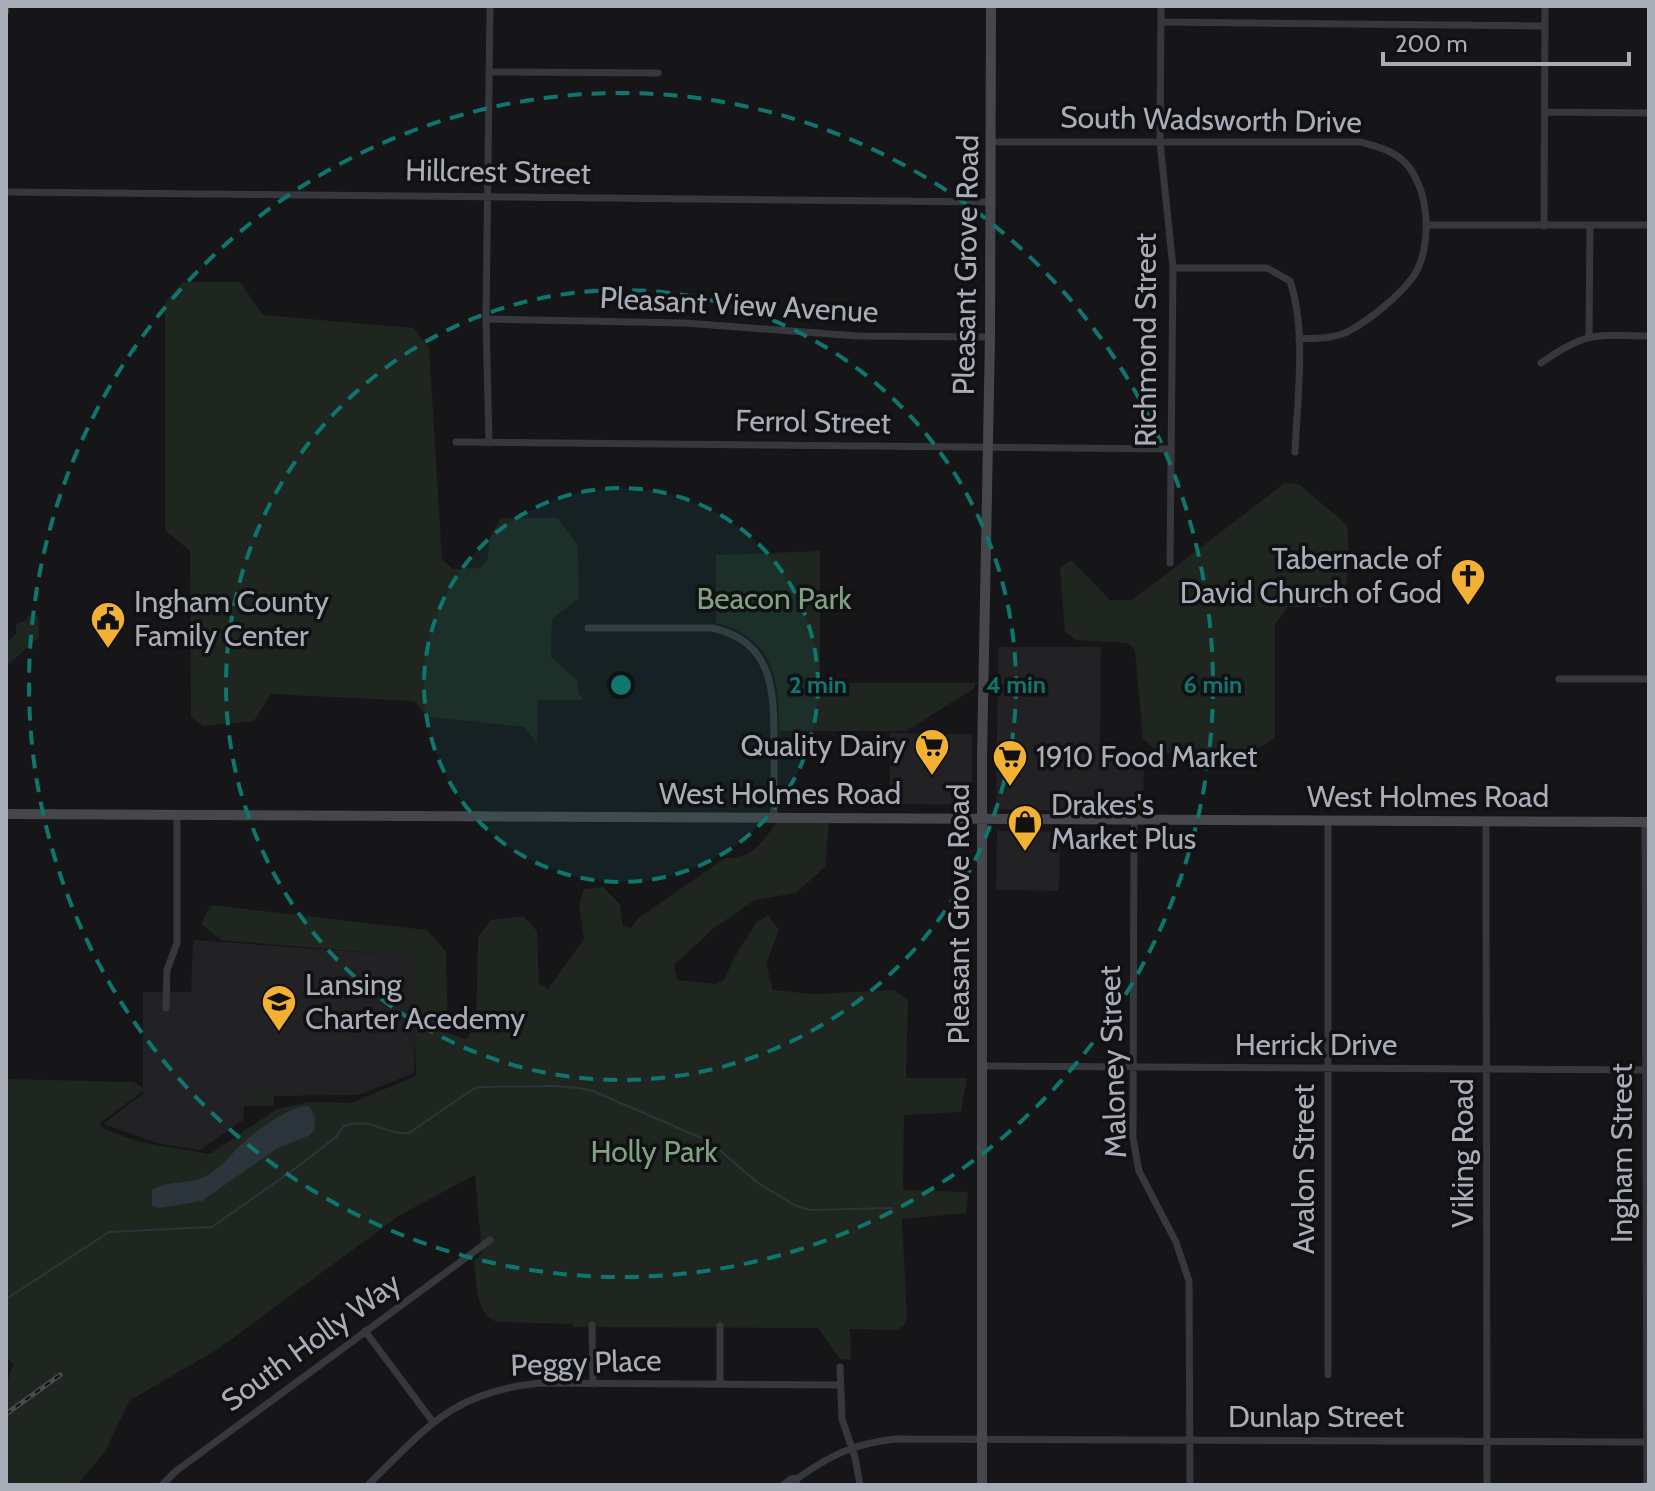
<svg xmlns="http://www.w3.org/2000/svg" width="1655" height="1491" viewBox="0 0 1655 1491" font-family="Cabin,sans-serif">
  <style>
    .built { fill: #222225 }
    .green { fill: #1e261f }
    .water { fill: #2c353c }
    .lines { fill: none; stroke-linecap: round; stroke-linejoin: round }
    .stream { stroke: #2c353c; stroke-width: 2 }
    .street { stroke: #37383d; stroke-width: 7 }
    .secondary { stroke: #45474d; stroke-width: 10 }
    .rail-casing { stroke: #4a4c52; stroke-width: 5 }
    .rail { stroke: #111113; stroke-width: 2; stroke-dasharray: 6; stroke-linecap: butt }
    .ring { fill: none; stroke: #0f766e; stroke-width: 4; stroke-dasharray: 14 10 }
    .labels { text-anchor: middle; stroke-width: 7; stroke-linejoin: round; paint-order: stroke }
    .street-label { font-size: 30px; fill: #a8adb8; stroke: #111113 }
    .poi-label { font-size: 30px; fill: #a8adb8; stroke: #111113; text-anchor: start }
    .park-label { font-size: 30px; fill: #7fa381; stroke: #111113 }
    .centre { fill: #0f766e; stroke: #111113; stroke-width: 4 }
    .ring-label { font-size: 24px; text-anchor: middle; font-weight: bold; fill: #0f766e; stroke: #111113; stroke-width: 7; stroke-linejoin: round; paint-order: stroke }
  </style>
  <rect width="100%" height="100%" fill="#161618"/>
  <path class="built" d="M998 647H1101L1100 758H1144L1143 812 996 809Z
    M890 733 972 734V805L890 804Z
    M997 831 1060 832 1059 891 996 890Z
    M193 940 415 956 414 1073 358 1095 274 1096V1106H244L243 1120 200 1150 161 1144 103 1124 143 1094V992H191Z"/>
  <path class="green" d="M183 282H240L263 315 413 328 429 347 442 559 453 569 480 568 487 561 490 537 501 518H558L578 546 579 598 552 619 551 657 577 680 579 694 584 700H538L537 743 524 727 427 717 414 701 271 694 254 721 203 726 191 717 190 551 165 530V303Z
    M1285 483 1299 484 1347 525C1350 550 1349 583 1341 607H1287L1275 625V738L1256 750 1159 753 1143 739 1135 650 1127 643 1076 640 1065 632 1060 568 1071 560 1110 600H1132Z
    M820 551V683H975V688L906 731H779C779 679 774 638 716 623V555Z
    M28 616H38L39 637 10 663H6V643L16 634V624L27 620Z
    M777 822H829L825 867 796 893 755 900 714 928 674 965 677 980 716 984 724 980 734 958 756 923 768 915 779 930 766 964 773 990 814 994 894 990 908 1000 906 1078H967L961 1112 904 1115 903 1190 968 1192 966 1213 902 1219 907 1318 904 1326 897 1330 850 1329 851 1360 840 1359 818 1328 574 1327 573 1324 498 1322C475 1316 477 1282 474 1261L482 1253 475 1175 400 1215 218 1349 129 1401 105 1452 77 1485H6V1386L13 1364 6 1357V1079L133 1082 141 1086 143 1091 100 1123 102 1128 139 1142 210 1154 277 1109 309 1102 351 1103 416 1076 412 956 221 940 201 924 211 905 427 930 446 952 448 1033 466 1039 476 1026 478 937 491 920 523 916 537 931 539 984 548 989 584 939 579 905 584 889 603 887 620 904 623 926 631 928 637 919 725 858C753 859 762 842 777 822Z
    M274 1091V1106H244V1091Z"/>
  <path class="water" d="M303 1106 310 1107 315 1118 314 1130 310 1135 276 1149 202 1201 158 1208 152 1206V1190C167 1180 189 1185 206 1176 222 1167 231 1154 244 1142 261 1127 282 1112 303 1106Z"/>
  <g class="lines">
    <path class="stream" d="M6 1299 109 1232 212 1227 296 1168 336 1137 343 1126C372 1116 386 1136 409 1133L473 1089 480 1087 555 1086 579 1088 593 1091 699 1137 716 1147 758 1183 796 1206 811 1210 893 1208"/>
    <path class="street" d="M1161 6 1160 142 1173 268 1170 563
      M6 11V6
      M1161 22 1545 26
      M491 72 658 73
      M1545 112 1649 113
      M991 142H1361C1374 146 1389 149 1400 158 1430 181 1434 247 1413 277 1398 297 1370 320 1347 332 1333 339 1314 338 1299 339
      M6 192 990 202
      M1426 225H1649
      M1544 226 1545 6
      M1173 268H1267L1290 281C1307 331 1297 400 1295 452
      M486 319 685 323 857 336 990 337
      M1589 335 1590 226
      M1541 363C1587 331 1594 335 1649 336
      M456 442 1170 449
      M489 443 486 319 490 6
      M588 628H712C773 641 774 690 774 742 774 767 774 792 774 817
      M1559 679H1649
      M1134 819 1133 1138 1139 1171 1176 1242 1189 1281 1190 1485
      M1328 820V1375
      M1486 821 1487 1485
      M1645 822 1647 1485
      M166 1008 167 970 177 943V815
      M984 1066 1649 1070
      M592 1325 593 1384
      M720 1326V1384
      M365 1331 433 1422
      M840 1367 842 1419 855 1457 860 1485
      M798 1478C832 1454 854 1444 895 1439L1649 1442
      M162 1485 176 1471 490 1240
      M368 1485C427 1427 452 1392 540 1383L840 1385
      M783 1485 791 1479 798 1478 794 1485"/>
    <path class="secondary" d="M6 814 1649 822
      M982 1485V757L990 337 991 6"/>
    <defs>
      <path id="rail" d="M6 1414 60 1375"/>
    </defs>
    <use href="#rail" class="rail-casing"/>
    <use href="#rail" class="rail"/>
  </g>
  <circle cx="621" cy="685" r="197" fill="#0f766e" fill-opacity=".12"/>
  <g class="ring">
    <circle cx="621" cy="685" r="197"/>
    <circle cx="621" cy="685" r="395"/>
    <circle cx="621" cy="685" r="592"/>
  </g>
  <defs>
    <symbol id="church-pin" viewBox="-11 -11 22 30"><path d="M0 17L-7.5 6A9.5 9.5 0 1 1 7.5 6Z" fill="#f2b134" stroke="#111113"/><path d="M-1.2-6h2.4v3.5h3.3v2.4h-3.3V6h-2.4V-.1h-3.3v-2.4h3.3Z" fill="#111"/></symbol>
    <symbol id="civic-pin" viewBox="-11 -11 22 30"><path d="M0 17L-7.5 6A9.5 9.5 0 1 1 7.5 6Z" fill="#f2b134" stroke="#111113"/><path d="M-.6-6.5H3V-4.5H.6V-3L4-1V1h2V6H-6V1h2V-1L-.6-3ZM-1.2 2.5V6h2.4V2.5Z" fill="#111"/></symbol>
    <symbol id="supermarket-pin" viewBox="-11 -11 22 30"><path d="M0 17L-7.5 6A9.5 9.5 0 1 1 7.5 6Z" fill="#f2b134" stroke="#111113"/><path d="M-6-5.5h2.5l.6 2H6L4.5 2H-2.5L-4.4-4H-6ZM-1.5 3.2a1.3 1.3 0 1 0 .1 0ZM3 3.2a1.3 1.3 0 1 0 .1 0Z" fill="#111"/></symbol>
    <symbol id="shop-pin" viewBox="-11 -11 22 30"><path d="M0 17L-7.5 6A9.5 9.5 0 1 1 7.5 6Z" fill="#f2b134" stroke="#111113"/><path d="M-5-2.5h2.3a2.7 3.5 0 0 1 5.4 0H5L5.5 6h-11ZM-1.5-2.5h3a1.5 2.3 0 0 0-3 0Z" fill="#111"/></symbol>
    <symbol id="school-pin" viewBox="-11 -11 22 30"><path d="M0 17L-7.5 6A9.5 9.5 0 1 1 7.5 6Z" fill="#f2b134" stroke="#111113"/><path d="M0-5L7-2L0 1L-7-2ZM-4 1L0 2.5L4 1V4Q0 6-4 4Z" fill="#111"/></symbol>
  </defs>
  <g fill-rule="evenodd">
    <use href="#church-pin" x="1448" y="556" width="40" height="54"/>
    <use href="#civic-pin" x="88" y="599" width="40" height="54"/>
    <use href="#supermarket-pin" x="912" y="726" width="40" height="54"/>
    <use href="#supermarket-pin" x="990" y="737" width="40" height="54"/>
    <use href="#shop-pin" x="1005" y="802" width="40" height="54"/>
    <use href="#school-pin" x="259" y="982" width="40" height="54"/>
  </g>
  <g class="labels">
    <g class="street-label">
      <text transform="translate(1211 120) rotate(1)" y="10">South Wadsworth Drive</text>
      <text transform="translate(498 172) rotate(1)" y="10">Hillcrest Street</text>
      <text transform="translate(966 265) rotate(-89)" y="10">Pleasant Grove Road</text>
      <text transform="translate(739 305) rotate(3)" y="10">Pleasant View Avenue</text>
      <text transform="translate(1146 340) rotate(-90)" y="10">Richmond Street</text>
      <text transform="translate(813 422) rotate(1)" y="10">Ferrol Street</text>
      <text x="780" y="804">West Holmes Road</text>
      <text x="1428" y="807">West Holmes Road</text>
      <text transform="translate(959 914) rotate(-90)" y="10">Pleasant Grove Road</text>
      <text x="1316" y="1055">Herrick Drive</text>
      <text transform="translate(1113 1062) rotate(-92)" y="10">Maloney Street</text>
      <text transform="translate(1463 1153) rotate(-90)" y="10">Viking Road</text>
      <text transform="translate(1622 1153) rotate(-90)" y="10">Ingham Street</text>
      <text transform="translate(1304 1169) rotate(-90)" y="10">Avalon Street</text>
      <text transform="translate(311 1342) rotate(-36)" y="10">South Holly Way</text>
      <text transform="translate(586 1363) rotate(-2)" y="10">Peggy Place</text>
      <text x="1316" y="1427">Dunlap Street</text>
    </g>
    <g class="poi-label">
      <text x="1442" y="569" text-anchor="end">Tabernacle of<tspan x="1442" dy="34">David Church of God</tspan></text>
      <text x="134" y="612">Ingham County<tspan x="134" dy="34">Family Center</tspan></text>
      <text x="906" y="756" text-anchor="end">Quality Dairy</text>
      <text x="1036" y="767">1910 Food Market</text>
      <text x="1051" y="815">Drakes's<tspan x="1051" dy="34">Market Plus</tspan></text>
      <text x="305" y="995">Lansing<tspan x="305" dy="34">Charter Acedemy</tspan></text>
    </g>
    <g class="park-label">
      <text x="774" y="609">Beacon Park</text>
      <text x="654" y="1162">Holly Park</text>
    </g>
  </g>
  <circle cx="621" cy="685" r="12" class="centre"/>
  <g class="ring-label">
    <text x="818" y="693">2 min</text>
    <text x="1016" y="693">4 min</text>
    <text x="1213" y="693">6 min</text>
  </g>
  <rect width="1655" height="1491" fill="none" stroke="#a8adb8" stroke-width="16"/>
  <path d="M1383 52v12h246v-12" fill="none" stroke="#a8adb8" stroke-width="4"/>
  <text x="1395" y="52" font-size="24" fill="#a8adb8" stroke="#111113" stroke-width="6" paint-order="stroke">200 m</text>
</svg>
